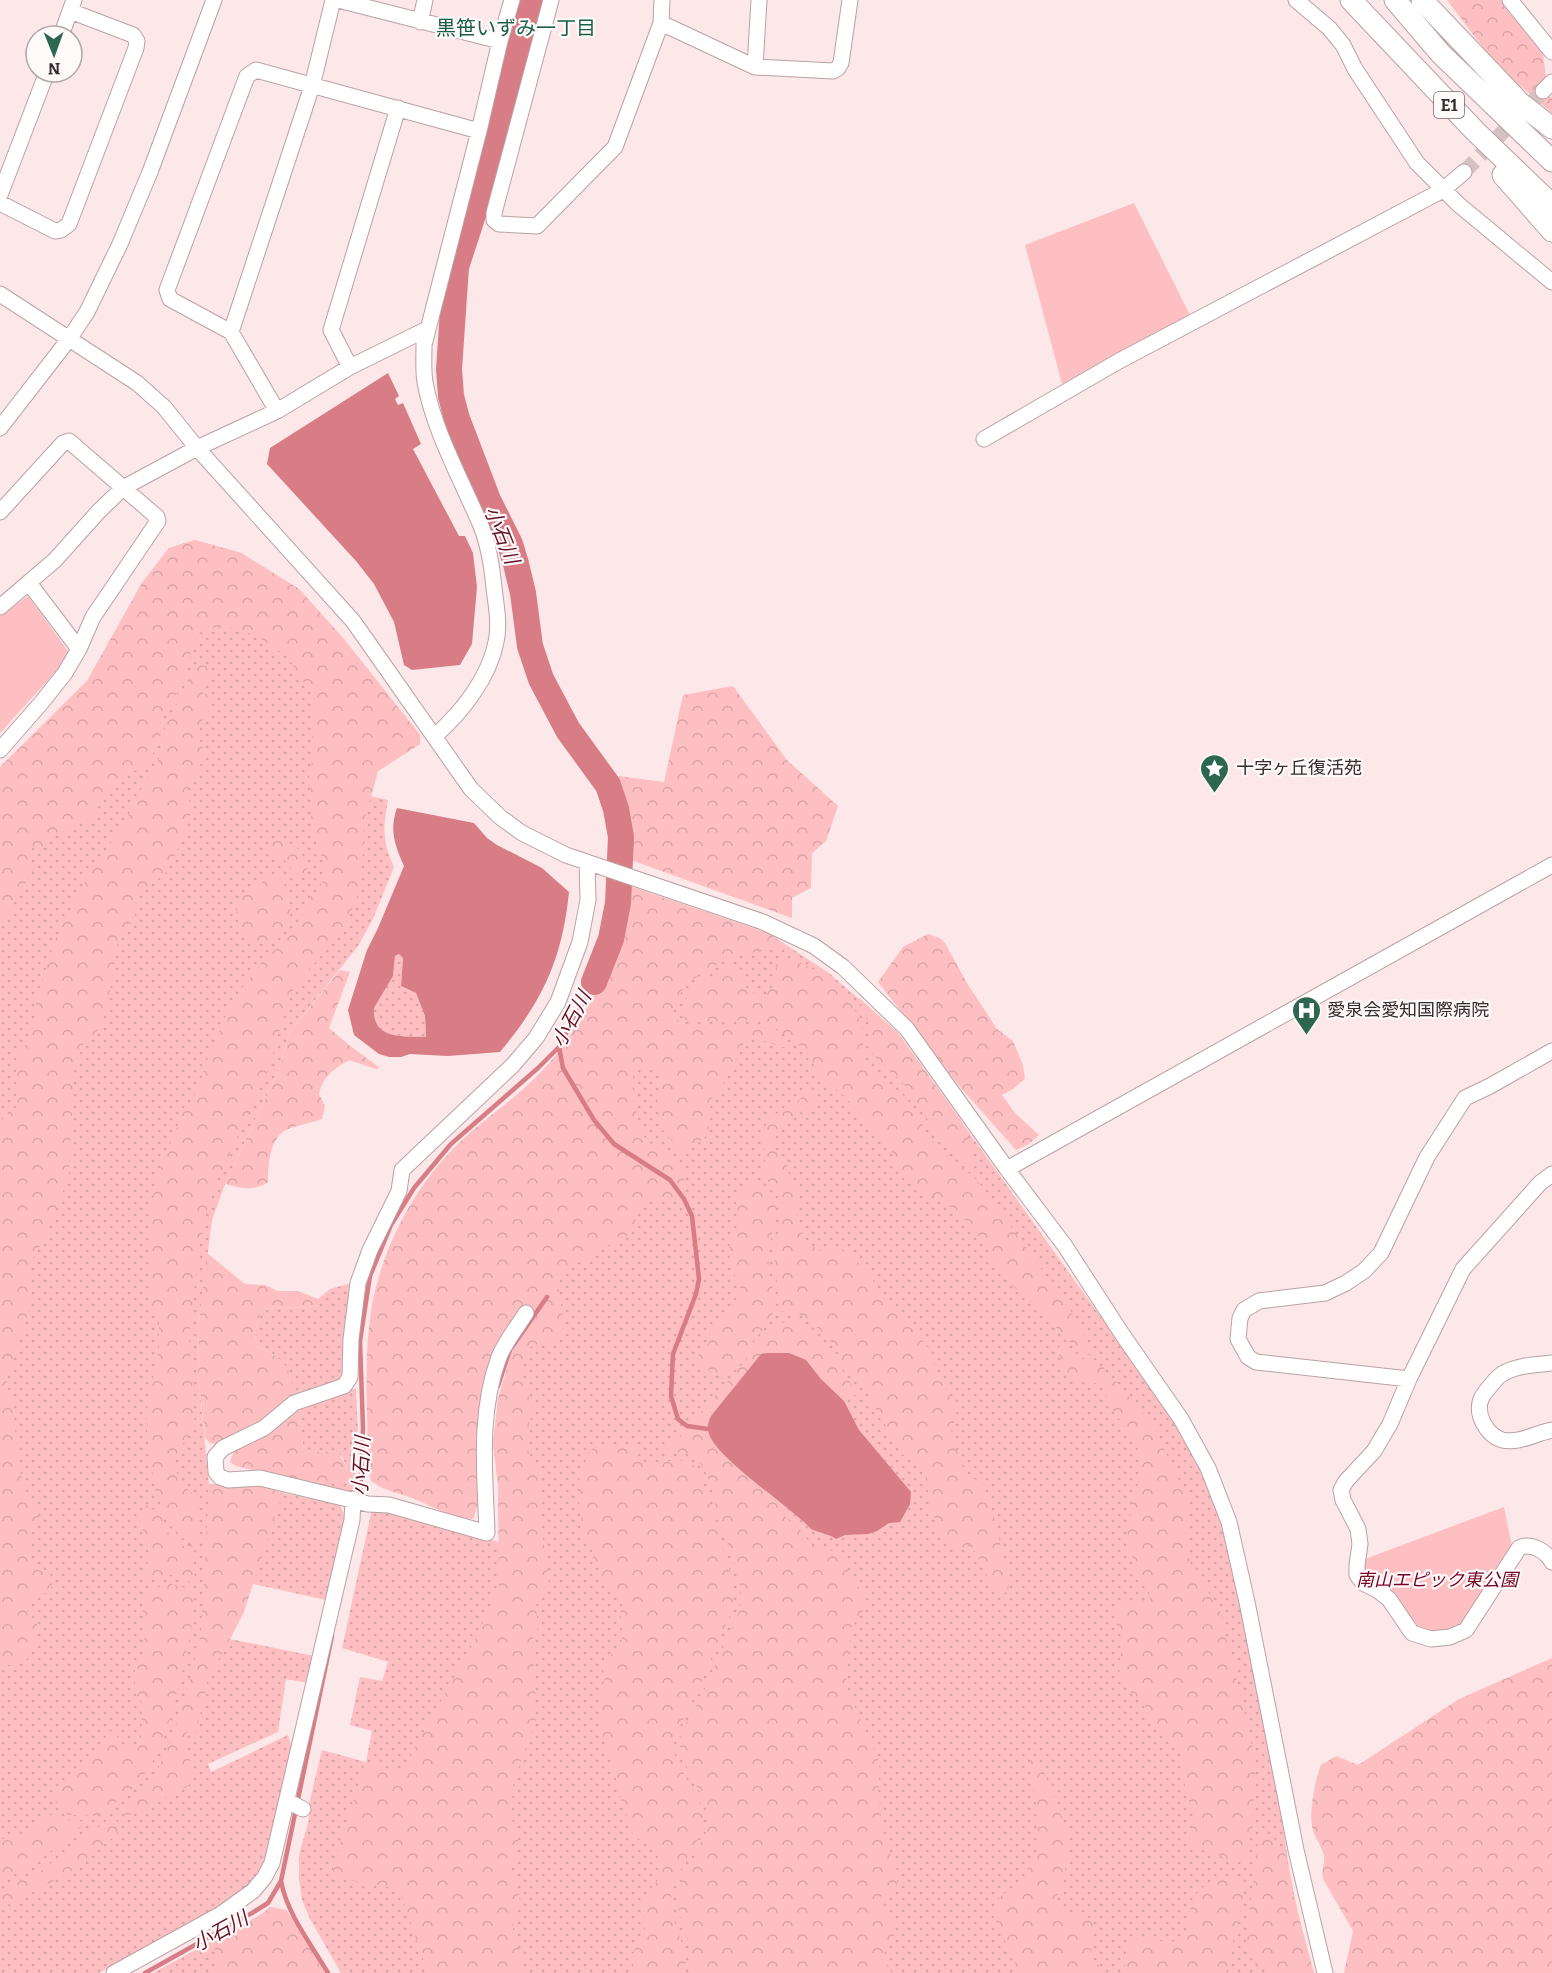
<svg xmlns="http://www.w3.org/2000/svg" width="1552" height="1973" viewBox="0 0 1552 1973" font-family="Bitter,'Noto Sans JP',serif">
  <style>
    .grass { fill: url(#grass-dots) }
    .forest { fill: url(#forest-crowns) }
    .park { fill: #fdbfc2 }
    .water { fill: #d87c85; fill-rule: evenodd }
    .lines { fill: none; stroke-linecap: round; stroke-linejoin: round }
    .stream { stroke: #d87c85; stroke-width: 4.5 }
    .river { stroke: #d87c85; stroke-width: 26 }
    .minor-tunnel { stroke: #d4c2c3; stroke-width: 15; stroke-dasharray: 15 8; stroke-linecap: butt }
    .minor-casing { stroke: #b9a2a3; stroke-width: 17 }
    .highway-casing { stroke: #b9a2a3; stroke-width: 23 }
    .minor { stroke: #fff; stroke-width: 15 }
    .highway { stroke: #fff; stroke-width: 21 }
    .labels { text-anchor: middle; stroke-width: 4.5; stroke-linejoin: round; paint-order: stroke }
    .shield { fill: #fffafa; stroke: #726a6a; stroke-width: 1.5 }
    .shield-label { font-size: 16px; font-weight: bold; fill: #352c2c }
    .poi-label { font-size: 18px; fill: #352c2c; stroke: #fffafa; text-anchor: start }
    .park-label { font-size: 18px; font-style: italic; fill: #780225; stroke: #fffafa }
    .neighbourhood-label { font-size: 20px; fill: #195f46; stroke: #fffafa }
    .water-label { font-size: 20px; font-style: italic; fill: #651224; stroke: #fffafa }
  </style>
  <defs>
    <pattern id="grass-dots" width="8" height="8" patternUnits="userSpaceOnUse" patternTransform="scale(1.5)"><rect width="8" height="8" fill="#fdbfc2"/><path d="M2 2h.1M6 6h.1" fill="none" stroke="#d9a4a7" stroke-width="1.8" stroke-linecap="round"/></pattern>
    <pattern id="forest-crowns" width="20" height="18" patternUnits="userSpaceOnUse" patternTransform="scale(1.5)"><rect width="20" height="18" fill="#fdbfc2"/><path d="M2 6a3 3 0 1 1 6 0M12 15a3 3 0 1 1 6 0" fill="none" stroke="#d9a4a7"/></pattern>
  </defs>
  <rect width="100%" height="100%" fill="#fce8e9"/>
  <path class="grass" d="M195 540 241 553 299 589 343 638 420 735V744L378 771 371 796 388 800C383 828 382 841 394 867L373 919 358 946 289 1033 279 1070 225 1184 212 1220 199 1321 198 1373 209 1484 257 1485 283 1493 340 1505 345 1517 326 1600 253 1584 243 1614 230 1639 314 1656 309 1683 286 1679 278 1732 208 1764 211 1772 288 1735 292 1750 267 1862 243 1893 99 1973H0V767L87 681 142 583 169 548Z
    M626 885 768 933 829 973 898 1033 1180 1428 1202 1469 1221 1514 1282 1812C1287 1867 1298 1920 1314 1973H341L310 1919 302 1900 299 1879V1855L309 1819 308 1808 322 1750 366 1762 372 1731 350 1725 360 1677 382 1681 388 1662 342 1648 372 1509 388 1510 499 1542 498 1484 493 1444 498 1399 512 1352 535 1316 568 1038C582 1016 597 993 607 968 618 942 622 913 626 885Z
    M399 954 403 958 401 986 416 993 425 1016 426 1037C403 1036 372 1040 374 1008L393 976 395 956Z
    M355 1282 342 1383 294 1398 273 1354 258 1347C253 1335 256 1324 261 1312 280 1303 299 1311 318 1305V1299L330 1289Z
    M345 1389H356L358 1432 354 1496 236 1466 322 1483 347 1469 343 1458 335 1451 313 1452 303 1447 301 1427 297 1406Z
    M270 1907 286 1910 299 1928 325 1973H153L262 1914Z"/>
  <path class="forest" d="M1447 0H1508L1539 23 1546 77 1535 88 1552 98V113L1511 78 1484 49Z
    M195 540 241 553 299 589 343 638 420 735V744L378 771 364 821 362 871 360 889 354 905 340 934 300 980 288 998 270 1066 217 1181 206 1214 199 1246 189 1337 195 1426 178 1451 175 1464 178 1476 189 1491 197 1497 198 1515 196 1551 169 1524 155 1490 148 1444 146 1415 159 1347V1322L151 1300V1206L158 1173 183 1113 198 1089 208 1057 232 1001 262 962 283 942 300 920 309 898 318 891 323 881V859L312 833 309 774 313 757 311 720 315 695 310 687 299 679 292 663 286 656 257 636 234 628 221 627 205 629 200 633 194 643 182 685 160 721 158 745 148 762 137 770 119 776 91 818 64 831 53 838 48 845 41 848 33 847C27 855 29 861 34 869L6 917 0 924V767L87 681 142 583 169 548Z
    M204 665 209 667V675L199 687 201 693 210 695 212 705 200 724 198 737 203 748V757L199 769 189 784 188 791 191 812 184 837 164 875 144 889 137 897 135 915 125 934 118 941 109 997 102 1024 95 1034 85 1038 74 1072 69 1176 45 1237 31 1262 29 1274 28 1313 6 1379 7 1387 13 1401 18 1464 25 1489 36 1505 39 1517C30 1535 23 1550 37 1568L48 1571 53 1579 50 1593C33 1595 26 1595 28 1615 44 1625 37 1635 32 1649 29 1655 28 1661 20 1663 14 1665 6 1665 0 1665V1121L16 1108V1057L28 1042 36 1017V1000L55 940 88 875 124 824 144 783 160 757 163 747 165 725 187 687 193 666Z
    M733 686 787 760 838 806 826 841 812 853 811 888 792 898V918L628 859 619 798V776L664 782 683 695Z
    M274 839C292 840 302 850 308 867L304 876H298L284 860 272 852 270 843Z
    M276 875C286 882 285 887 288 898 290 903 292 911 290 916 283 942 247 955 238 922 236 914 236 906 239 899L259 886 266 877Z
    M626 885 768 933 791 949C752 947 678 968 673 1014L682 1025 689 1028 761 1026 772 1032 785 1044 786 1048C774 1045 755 1035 745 1041L722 1086 711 1100 708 1134 688 1152 679 1150 662 1129V1117L656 1098 661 1085 658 1070H637C634 1073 633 1074 633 1078 631 1090 639 1133 647 1140 666 1157 686 1158 685 1189L677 1197 643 1203 637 1206 635 1228 627 1235 624 1243 596 1247 588 1260 566 1266 557 1280 564 1323 559 1338 556 1341 540 1343 529 1348 522 1364V1378L533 1408 525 1444 542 1482 541 1525 549 1581 538 1595 536 1608 538 1628 531 1642 535 1677 536 1720 513 1783 511 1815 519 1845 511 1868 521 1904C501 1938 524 1942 525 1973H428L399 1889 333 1877V1868L365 1762 402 1773 421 1736 472 1646 499 1588 498 1484 493 1444 498 1399 512 1352 535 1316 522 1308C513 1322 502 1336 494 1351 482 1376 478 1413 477 1441 476 1468 484 1494 473 1519 453 1517 437 1509 419 1501 402 1493 385 1492 371 1481 366 1459 368 1435 367 1413 366 1376 366 1336 373 1300 385 1244 413 1190 453 1149 479 1122 512 1102 538 1075 567 1046 592 1006 607 969 618 943 622 913 626 885Z
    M928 934 940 938 945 943 967 983 997 1029 1013 1041 1023 1065 1025 1079 1013 1089 1002 1095 1015 1113 1039 1135 1029 1144 1016 1150 960 1087 878 982 903 947Z
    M783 957C814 964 852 992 861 1024 864 1036 862 1049 866 1061L908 1100 913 1112 934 1144 974 1177 990 1197 1071 1311 1097 1359 1077 1349 1063 1336 1045 1313 1009 1283 977 1234 956 1210 905 1180 899 1172 891 1149 844 1096 817 1072 807 1051 764 1020 692 1022C674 1019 686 996 694 988 703 979 720 973 732 966L740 969 744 974V986L759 996 766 995C776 982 781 978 775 962Z
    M340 970 350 972 329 1028 349 1045 380 1068 376 1069 349 1060C334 1069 323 1076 319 1094L325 1106 322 1119C311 1123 297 1125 286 1130 269 1139 268 1166 268 1182 254 1192 240 1188 225 1184L279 1070 289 1033Z
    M858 997 898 1033 963 1123 977 1165 973 1167 941 1139 902 1082 874 1056 871 1051 869 1025Z
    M810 1092 815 1095 816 1102 778 1128 775 1134 774 1145 777 1152 787 1164 788 1172 799 1189 796 1215 802 1235 808 1243 820 1251 839 1247 858 1262 873 1280 876 1289 905 1316 929 1349 931 1359 957 1411 950 1436 964 1466 966 1477C980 1479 983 1484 989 1497L1009 1582 1008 1591 999 1596 994 1590 973 1548 968 1544 964 1547 952 1549 939 1533 930 1502 925 1472 901 1453 864 1388 824 1333 799 1314 780 1311 774 1257 783 1208 782 1202 763 1174 762 1165 766 1159 762 1136 764 1128 771 1116 792 1107 805 1094Z
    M754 1175 774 1200 776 1207 768 1257 774 1312 768 1319 765 1327 727 1372C716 1375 708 1371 699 1365L697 1356C715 1345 706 1336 715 1322 722 1311 739 1303 740 1289 740 1280 733 1275 731 1268 729 1261 729 1247 730 1240 731 1234 737 1230 738 1224 740 1216 733 1211 737 1202 741 1193 749 1183 754 1175Z
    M207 1253 245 1284 265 1285 278 1291H298L318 1299V1305C299 1311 280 1303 261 1312 256 1324 253 1335 258 1347 288 1361 290 1366 294 1398L262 1425 221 1446 210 1443 205 1438 198 1373 199 1321Z
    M795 1321C825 1336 841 1369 858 1395L839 1396 821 1379 812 1367 708 1427 712 1439 720 1448 779 1503 785 1517 800 1530 814 1548 840 1552 845 1556 849 1577 863 1592 868 1604 851 1628 846 1677 848 1692 877 1756 880 1770 878 1789 881 1814V1830L898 1873 896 1891 881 1896C881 1916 896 1915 895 1930 893 1953 875 1941 892 1973H691C697 1944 673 1918 678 1890L705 1835 708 1826 706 1805 680 1753V1739L683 1729 704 1691 740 1609C741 1601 741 1594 740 1586 736 1563 726 1540 719 1519 713 1500 712 1478 699 1462 691 1453 681 1452 669 1452L667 1445 677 1441 773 1328 780 1323Z
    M1060 1346 1073 1354 1103 1367 1153 1424 1175 1473 1187 1494 1186 1548 1191 1565 1222 1614V1627L1236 1667 1237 1682 1256 1763 1251 1831 1246 1861C1232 1865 1223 1856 1211 1852 1206 1851 1200 1850 1195 1848L1190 1839 1193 1816 1185 1785 1182 1769 1184 1760 1181 1752 1153 1726 1145 1705 1126 1688 1120 1674 1119 1665 1124 1635 1117 1626 1116 1607C1127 1598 1133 1599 1145 1602L1150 1599 1148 1589 1138 1581 1133 1573V1558L1126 1546 1133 1497 1142 1473V1460L1133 1436 1115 1414 1102 1386 1088 1380H1075L1069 1377 1057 1350Z
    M297 1406 300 1413 303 1447 313 1452 335 1451C345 1460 347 1466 346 1479 329 1490 259 1471 236 1466L230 1462 235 1447Z
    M636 1446C637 1450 636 1456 640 1460 656 1475 676 1446 699 1471L734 1584V1606L699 1687 674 1739 675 1757 701 1806C710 1840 678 1861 672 1892 666 1919 690 1945 685 1973H634L632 1955 645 1928 643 1902 648 1891 657 1882 659 1864 657 1852 633 1835 619 1793 613 1763 601 1731 599 1694 605 1678 602 1665 605 1658C634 1645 616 1628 622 1605L593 1560 592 1549 584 1541 577 1487 588 1453 593 1448Z
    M209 1484 257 1485 283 1493 243 1614 208 1679 196 1733 189 1727 186 1735 193 1780 188 1786 134 1814 125 1815 127 1807 157 1771 172 1739 188 1689 201 1633Z
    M146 1505 160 1514 169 1534 186 1548 194 1560 195 1584C186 1580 175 1573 165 1575 157 1577 154 1580 145 1579L149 1554 140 1520Z
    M168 1583 185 1588 194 1596 191 1632 179 1685 164 1738 150 1767 128 1794 97 1816 69 1815 61 1810 51 1793 81 1765 111 1731H115C120 1745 125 1752 141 1742L142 1702C132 1694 135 1673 136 1661L143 1655 145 1650 142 1598 146 1593Z
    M1552 1658V1973H1344L1353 1931 1323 1879C1321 1871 1325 1863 1324 1856 1322 1847 1315 1838 1313 1830 1308 1816 1315 1779 1321 1765L1336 1756 1358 1765 1459 1699Z
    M1032 1759 1038 1760 1042 1767 1065 1825 1069 1844 1063 1883 1057 1896 1056 1906C1067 1920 1081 1908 1093 1922L1091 1957 1107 1973H1020L993 1915 997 1901 1002 1895 1024 1882 1038 1846V1812L1029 1763Z
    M56 1814 66 1820 87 1822 34 1865 0 1881V1839C11 1838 25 1839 33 1830 42 1821 41 1816 56 1814Z
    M114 1818 120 1825 117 1834 69 1873 0 1909V1891L42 1870 109 1819Z
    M1263 1834 1271 1835 1286 1854 1293 1895 1314 1973H1269C1258 1967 1251 1959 1245 1948L1258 1841Z
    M1231 1875H1236L1242 1882 1243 1897 1226 1973H1127L1123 1960 1130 1943 1140 1938 1169 1942 1183 1940C1191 1926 1188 1916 1192 1902 1196 1887 1218 1878 1231 1875Z
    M270 1907 286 1910 299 1928 325 1973H208L218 1969 213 1940 262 1914Z"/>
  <path class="park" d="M1134 203 1190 315 1062 384 1025 245Z
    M28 596 71 655 0 733V616Z
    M1504 1507 1512 1546 1461 1625 1438 1633 1415 1628 1392 1594 1381 1584 1365 1580 1361 1571 1365 1559Z"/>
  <path class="water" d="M388 373 399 396 395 399 398 405 403 403 421 444 413 449 459 536H465L473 553 477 587 472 644 460 665 412 670 404 665 394 622 374 584 356 561 267 464 270 448Z
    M397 808 474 823 487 838 497 845 542 868 569 892C562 960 543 1000 500 1052L448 1056 410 1054 401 1057H389L379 1054 354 1035 348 1010 367 950 378 928 404 866C395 846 389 830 397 808ZM399 954 403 958 401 986 416 993 425 1016 426 1037C403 1036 372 1040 374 1008L393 976 395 956Z
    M768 1353H789L806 1360 821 1379 844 1401 859 1430 911 1492 910 1504 900 1522 889 1523 877 1531 868 1534 845 1535 836 1539C830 1534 819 1533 811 1529 790 1506 718 1460 709 1434 707 1427 708 1422 711 1416L761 1354Z"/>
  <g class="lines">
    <path class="stream" d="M559 1047 563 1068 594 1120 614 1144 670 1180 684 1199 692 1216 699 1279 696 1294 673 1354 671 1396 678 1419 687 1426 708 1429
      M498 1386 510 1350 547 1297
      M360 1499 363 1428 360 1341 370 1276 391 1225 414 1188 451 1144 538 1068 559 1047 594 982
      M281 1881C287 1914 311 1944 328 1973
      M145 1973 252 1913 268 1903 281 1881 332 1636"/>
    <path class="river" d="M530 0 481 190 456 267 449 369 451 396 457 419 488 500 510 544 516 564 523 593 530 646 541 679 568 730 608 785 616 809 621 837 618 903 611 939 594 982"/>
    <path class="minor-tunnel" d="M1464 172 1543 91"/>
    <defs>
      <path id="minor" d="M338 0 500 41
        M551 0 494 213V220L499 224 537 226 615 147 661 23 662 0
        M1296 0 1329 28 1343 45 1355 69 1417 163 1458 204 1552 282
        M1510 0 1552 52
        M420 22 425 0
        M661 23 755 67 833 71 838 68 841 63 850 0
        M61 36 74 0
        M755 67 759 0
        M1543 91 1552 82
        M0 195 47 72
        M0 203 55 231 61 230 69 224 136 48 137 41 133 35 70 11
        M0 294 137 383 164 407 197 448 353 621 471 789 500 817 522 833 566 855 763 922 814 946 843 967 907 1029 1007 1169 1065 1246 1122 1334 1181 1419 1208 1468 1229 1522 1247 1602 1296 1850 1325 1973
        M231 332 312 86 333 0
        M350 367 331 330 398 108
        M277 411 231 332 170 299 167 290 247 76 256 70 479 131
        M0 428 69 339 87 312 120 244 150 172 214 0
        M984 439 1119 361 1443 190 1464 172
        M0 512 63 443 69 441 157 517 158 521 93 617 79 649 65 673 42 702 0 750
        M29 583 79 649
        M0 607 55 560 99 511 123 488 197 448 277 411 350 367 427 329
        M435 736C462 712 489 678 496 642 500 624 496 605 494 588 492 566 489 546 481 526 462 481 433 429 425 382 423 370 424 357 424 345L479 131 500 41 512 0
        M1007 1169 1552 865
        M1552 1174 1540 1183 1463 1269 1409 1379 1390 1424 1374 1451 1346 1481 1341 1490 1343 1500 1358 1529 1360 1544 1357 1565V1575L1363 1583 1377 1590 1389 1599 1412 1633 1431 1639 1450 1637 1466 1630 1519 1548C1531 1542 1546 1551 1552 1562
        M526 1313C517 1327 505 1342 499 1357 478 1414 485 1473 487 1533L389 1505 368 1504 260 1478 228 1480 220 1477 216 1472 215 1457 223 1448 264 1428 294 1403 344 1386 350 1377 351 1339 358 1283 370 1250 399 1191 402 1170 513 1065 536 1038 558 1002 580 942 588 900 587 862
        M1552 1363C1535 1365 1517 1365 1502 1374 1498 1376 1483 1394 1481 1399 1475 1415 1487 1435 1502 1440 1519 1444 1536 1433 1552 1430
        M1409 1379 1256 1362 1248 1357 1238 1339 1240 1318 1244 1310 1259 1301 1325 1293 1346 1283 1364 1271 1381 1253 1427 1157 1465 1098 1490 1086 1552 1051
        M287 1801 303 1809
        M114 1973 221 1914 253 1891 264 1878 272 1863 352 1520 353 1499"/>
      <path id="highway" d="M1351 0 1475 131 1552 205
        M1395 0 1441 54 1552 161
        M1422 0 1520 103 1552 128
        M1503 175 1552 231"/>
    </defs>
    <use href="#minor" class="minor-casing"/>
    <use href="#highway" class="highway-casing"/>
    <use href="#minor" class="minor"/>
    <use href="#highway" class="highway"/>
  </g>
  <defs>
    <symbol id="sight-pin" viewBox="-11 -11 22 30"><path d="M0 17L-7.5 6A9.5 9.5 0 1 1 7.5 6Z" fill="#2e6750" stroke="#fffafa"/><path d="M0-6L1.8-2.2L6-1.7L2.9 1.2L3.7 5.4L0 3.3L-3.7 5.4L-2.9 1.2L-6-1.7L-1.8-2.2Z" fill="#fff"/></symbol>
    <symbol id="hospital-pin" viewBox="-11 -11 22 30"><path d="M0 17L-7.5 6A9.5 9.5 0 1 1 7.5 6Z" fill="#2e6750" stroke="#fffafa"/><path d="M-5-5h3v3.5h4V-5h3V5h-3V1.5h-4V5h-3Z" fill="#fff"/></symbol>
  </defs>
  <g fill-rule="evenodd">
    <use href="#sight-pin" x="1198" y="752" width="33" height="45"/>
    <use href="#hospital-pin" x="1290" y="994" width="33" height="45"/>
  </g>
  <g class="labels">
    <rect class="shield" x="1434" y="92" width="30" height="26" rx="4.5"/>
    <g class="shield-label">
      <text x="1449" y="111">E1</text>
    </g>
    <g class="poi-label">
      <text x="1236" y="774">十字ヶ丘復活苑</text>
      <text x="1327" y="1016">愛泉会愛知国際病院</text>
    </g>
    <g class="park-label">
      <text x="1437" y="1586">南山エピック東公園</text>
    </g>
    <g class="neighbourhood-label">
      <text x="516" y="35">黒笹いずみ一丁目</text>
    </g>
    <g class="water-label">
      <text transform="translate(502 535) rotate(68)" y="7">小石川</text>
      <text transform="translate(571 1019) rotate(-62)" y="7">小石川</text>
      <text transform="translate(361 1466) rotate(-87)" y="7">小石川</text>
      <text transform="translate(220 1931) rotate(-29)" y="7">小石川</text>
    </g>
  </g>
  <g transform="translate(54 54) rotate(179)"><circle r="28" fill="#fffafa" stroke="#aea8a8" stroke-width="1.5"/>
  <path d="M0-4.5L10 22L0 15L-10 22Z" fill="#2e6750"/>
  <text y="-9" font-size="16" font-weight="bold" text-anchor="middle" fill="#352c2c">N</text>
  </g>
</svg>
